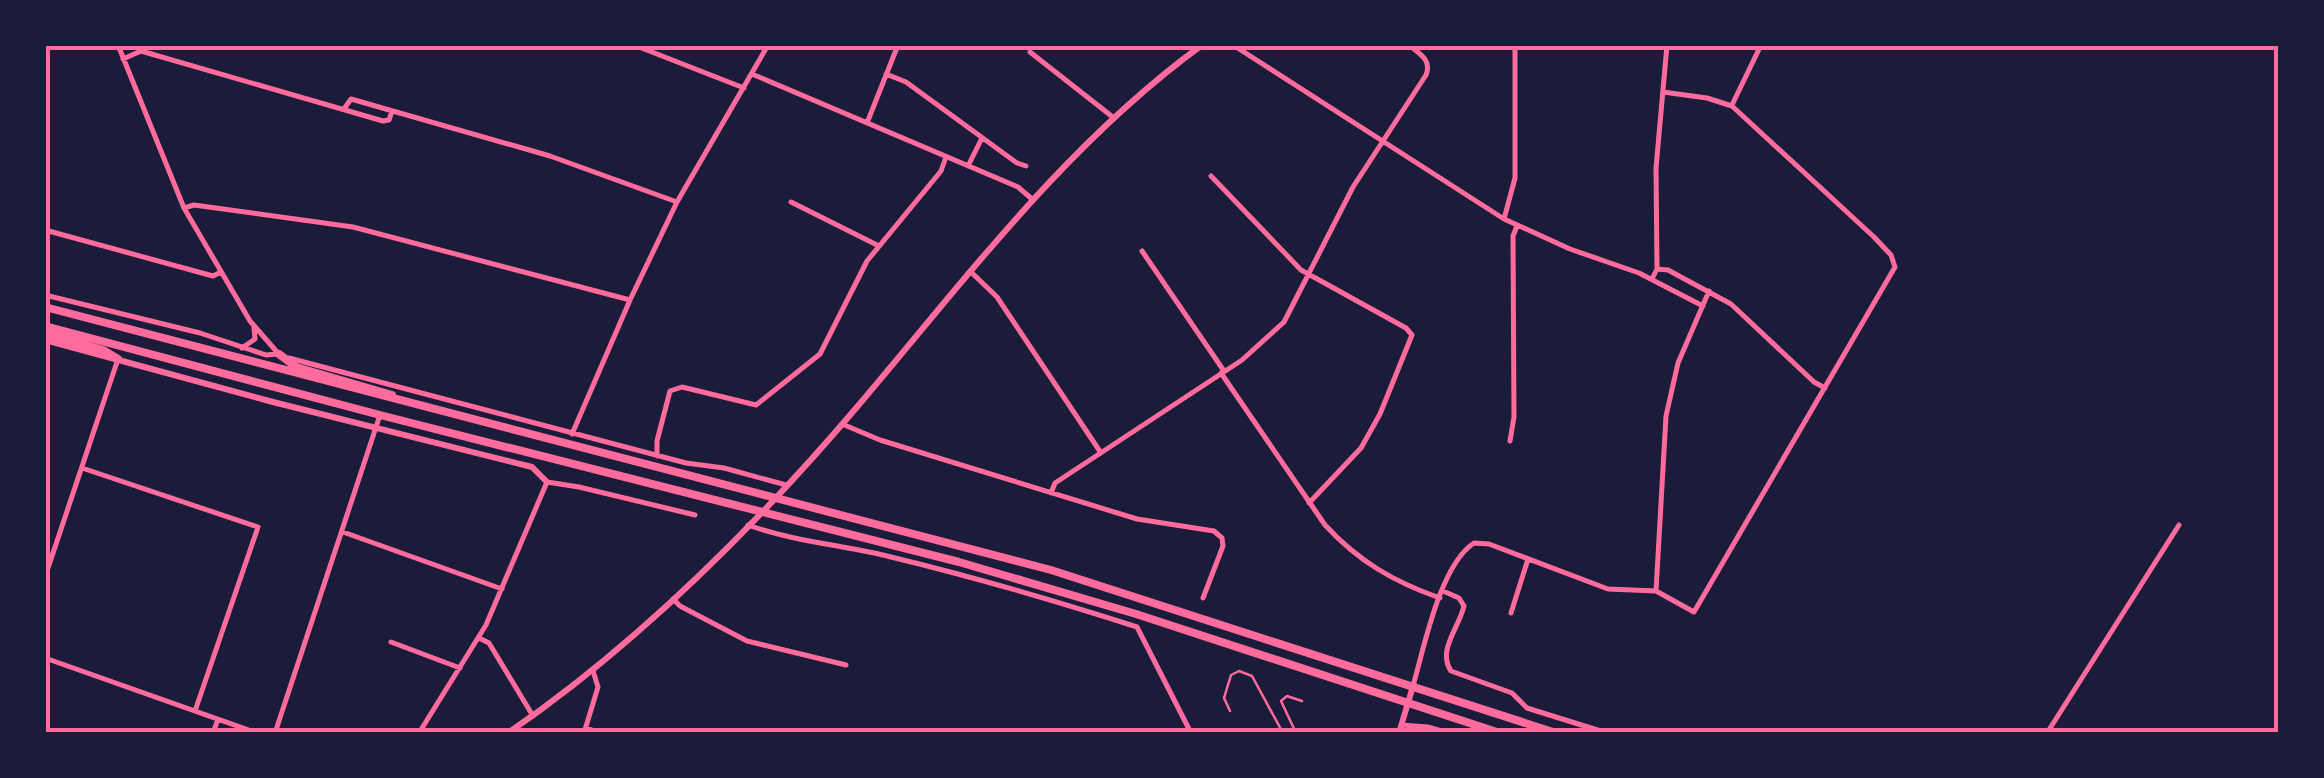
<svg xmlns="http://www.w3.org/2000/svg" width="2324" height="778" viewBox="0 0 2324 778" font-family="Karla,sans-serif">
  <style>
    .lines { fill: none; stroke-linecap: round; stroke-linejoin: round }
    .service { stroke: #ff6b9d; stroke-width: 2.5 }
    .minor { stroke: #ff6b9d; stroke-width: 5 }
    .tertiary { stroke: #ff6b9d; stroke-width: 6 }
    .primary { stroke: #ff6b9d; stroke-width: 8 }
    .neatline { fill: none; stroke: #ff6b9d; stroke-width: 4 }
  </style>
  <rect width="100%" height="100%" fill="#1b1b3a"/>
  <g class="lines">
    <path class="service" d="M1230 711 1224 698 1231 675 1239 671 1252 676 1283 733
      M1296 733 1281 701 1287 696 1302 701"/>
    <path class="minor" d="M118 45 184 208 250 321 277 352
      M634 45 744 88
      M1233 45 1504 219 1570 249 1639 273 1703 306
      M141 51 383 121 389 120 392 111
      M1030 52 1114 118
      M123 59 141 51 144 45
      M752 74 1018 187 1032 199
      M886 74 906 82 1017 163 1026 166
      M1732 105 1761 45
      M344 109 351 99 550 156 677 202
      M867 123 898 45
      M968 166 982 138
      M1211 176 1301 270 1406 328 1412 335 1380 414 1361 448 1309 503
      M791 202 879 246
      M184 208 194 205 353 227 630 300
      M1504 219 1515 178V45
      M45 230 213 276 221 272
      M1142 251 1224 371
      M1657 269 1668 270 1731 304 1814 382 1825 388
      M971 272 997 297 1101 453
      M1652 279 1657 269 1656 168 1667 45
      M45 295 200 333 266 355 278 354
      M242 348 255 339 254 328
      M289 358 686 463 724 468 786 485
      M1221 373 1325 525C1358 561 1394 582 1440 598
      M842 424 880 440 1137 519 1214 531 1222 538 1223 546 1203 598
      M572 434 630 300 677 202 768 45
      M1510 441 1514 417 1513 236 1517 226
      M657 456V441L670 391 682 387 756 405 820 354 867 261 941 171 946 157
      M82 468 258 527 195 711
      M1051 493 1055 483 1242 360 1284 322 1353 187 1426 75C1432 60 1420 54 1409 45
      M748 525C795 542 844 545 891 557 974 577 1056 601 1137 627L1191 733
      M343 532 502 589
      M45 577 118 359
      M1443 591 1459 598 1464 606C1459 628 1437 650 1451 671L1512 693 1527 708 1607 733
      M1656 591 1694 612 1895 267 1891 255 1874 237 1732 106 1707 98 1663 92
      M673 599 680 606 747 641 846 665
      M1511 613 1528 559
      M479 638 489 643 533 716
      M391 642 460 668
      M45 658 257 733
      M1413 686C1424 648 1440 565 1474 543L1489 544 1608 589 1656 591 1666 416 1678 363 1709 291
      M1402 725 1428 727 1448 733
      M586 728 601 733
      M213 733 218 719
      M275 733 380 415
      M419 733 486 625 547 482 579 487 695 515
      M584 733 598 687 593 671
      M2047 733 2179 525"/>
    <path class="tertiary" d="M45 340 273 402 532 467 547 482
      M508 733C639 643 754 528 857 407 965 280 1066 144 1202 45
      M1399 733 1413 686"/>
    <path class="primary" d="M45 307 1051 570 1556 733
      M45 326 380 415 959 562 1136 614 1500 733
      M45 333 103 350 118 359
      M279 354 296 367 392 395"/>
  </g>
  <rect width="2324" height="778" fill="none" stroke="#1b1b3a" stroke-width="95"/>
  <rect x="48" y="48" width="2228" height="682" class="neatline"/>
</svg>
